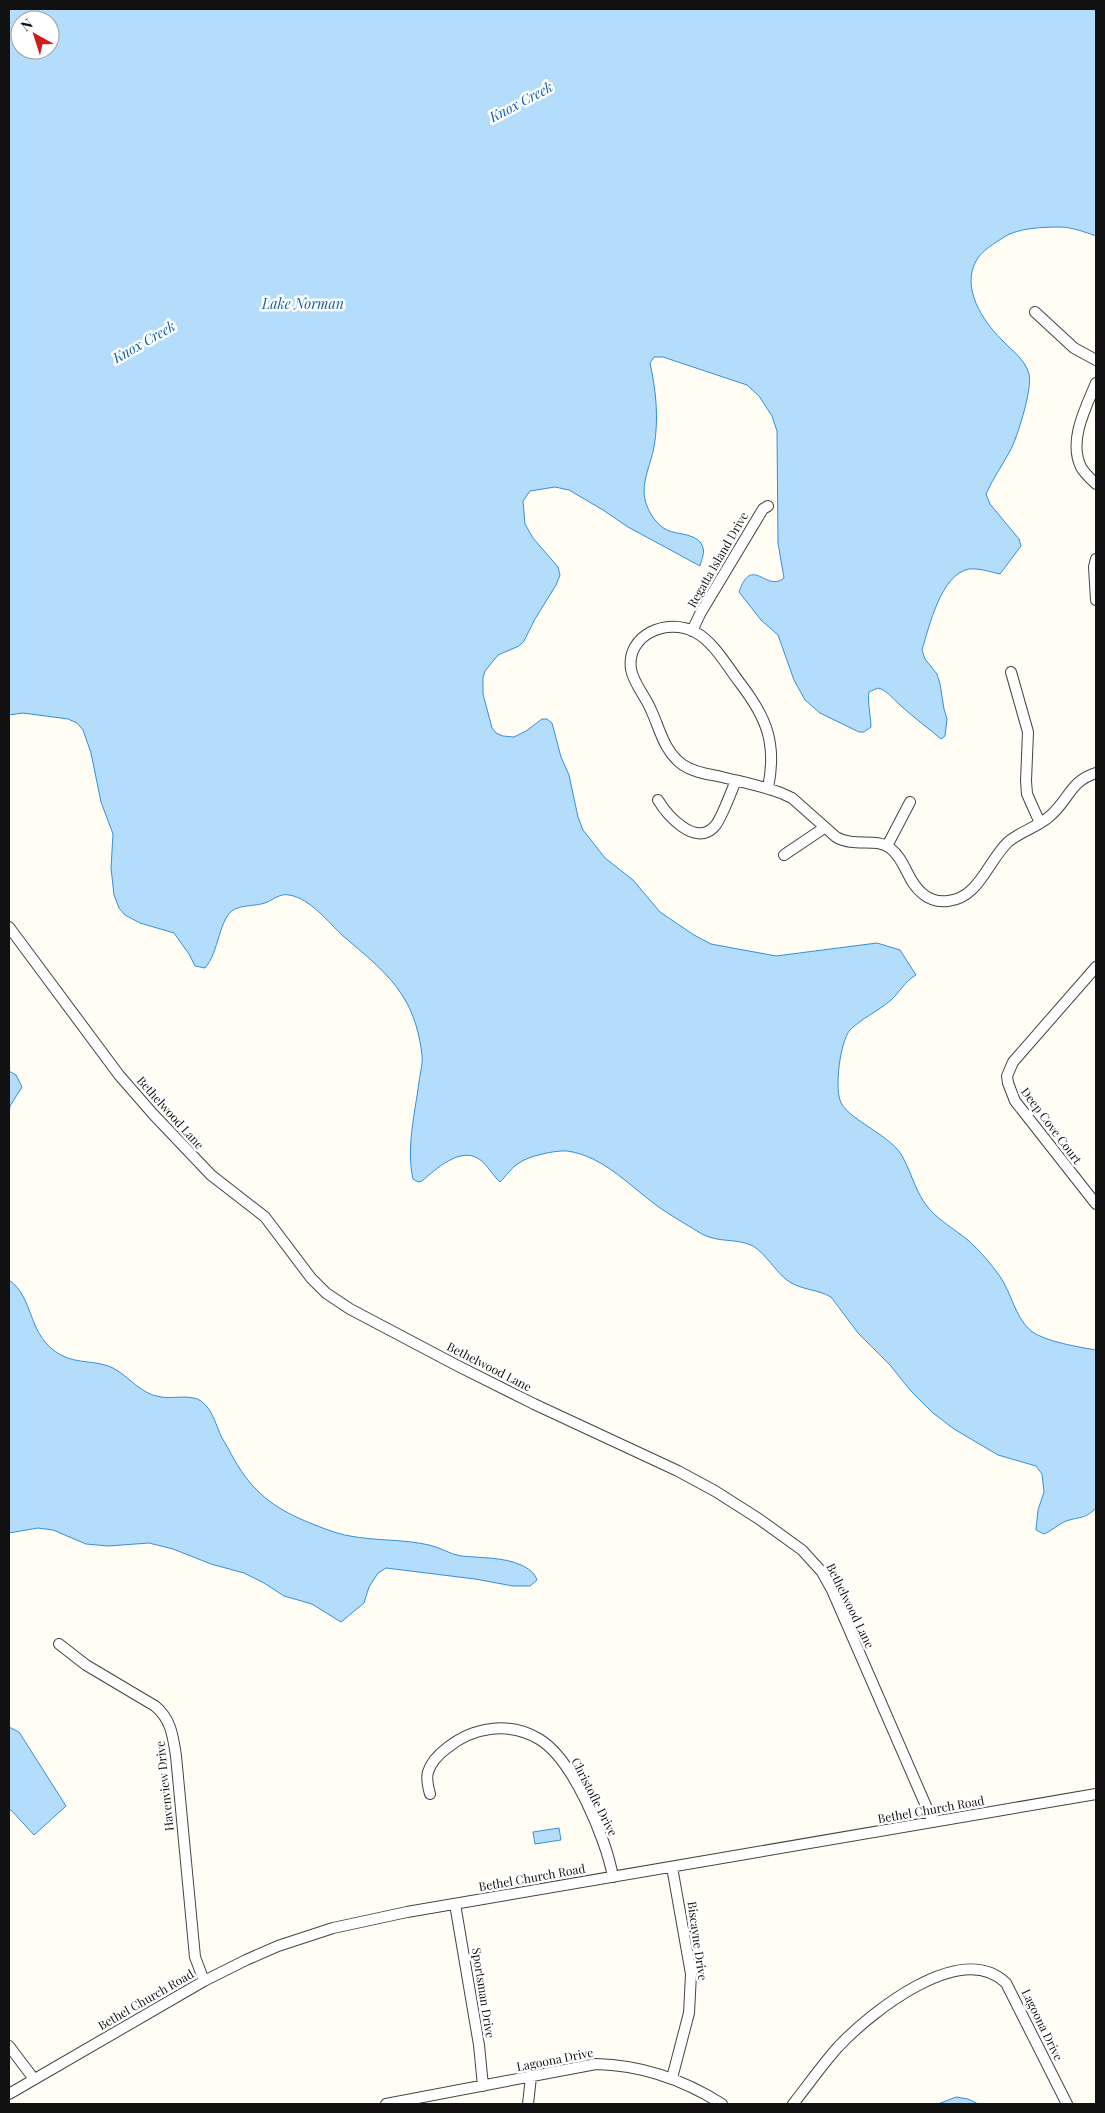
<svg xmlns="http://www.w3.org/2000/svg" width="1105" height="2113" viewBox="0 0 1105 2113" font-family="'Playfair Display',serif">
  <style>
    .water { fill: #b4ddfb; stroke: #358fd9; fill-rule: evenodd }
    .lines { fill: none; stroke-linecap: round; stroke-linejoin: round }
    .minor-casing { stroke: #444; stroke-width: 12 }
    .minor { stroke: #fff; stroke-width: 10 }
    .labels { text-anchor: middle; stroke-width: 5; stroke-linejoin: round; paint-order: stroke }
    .street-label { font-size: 12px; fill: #111; stroke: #fff }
    .water-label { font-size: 14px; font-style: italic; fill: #0d60af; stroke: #fff }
  </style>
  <rect width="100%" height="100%" fill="#fffdf4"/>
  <path class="water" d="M9 9H1096V236C1085 232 1071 227 1060 227 1043 227 1018 228 1004 237 994 244 982 250 976 261 961 288 983 321 1001 339 1011 350 1025 359 1029 374 1033 387 1017 439 1010 451 1002 466 993 478 986 494L990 504 1019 539 1021 546 1000 574C990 572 980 568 969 569 941 574 929 627 922 650L925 659 937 674 940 684 944 709 947 719 945 736 941 739C928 728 913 717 900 705 892 698 888 691 878 688L869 692C867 701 871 717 871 727L864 732H859L820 713 805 700 794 680 778 635 761 620 739 592C752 554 766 593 784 578L778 543 777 431 772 416 759 396 747 385 663 357H654L650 363C656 390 659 419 654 447 651 464 641 482 645 500 648 511 656 525 667 530 677 535 700 533 703 548 705 553 701 561 700 566L628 527 603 510 569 490 555 487 530 491 523 501 525 524 533 538 558 567 560 575 556 585 535 619 524 641 519 646 498 655 485 671 483 678V694L492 728 496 733 503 736 514 737 526 731 542 719H547L552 723 561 757 569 775 578 817 583 830 605 858 633 880 660 912 694 935 711 944 776 956 877 943 900 950 916 975C905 981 900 992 890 1001 878 1011 861 1019 850 1030 840 1042 835 1086 840 1100 845 1118 887 1133 901 1154 910 1169 914 1187 924 1202 935 1219 955 1229 969 1241 980 1251 991 1264 999 1275 1012 1293 1014 1316 1031 1331 1046 1342 1079 1347 1096 1350V1508C1084 1521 1075 1516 1062 1523 1055 1527 1051 1531 1044 1534L1036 1530 1038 1510 1044 1492 1042 1474 1036 1466 998 1455 954 1429 933 1413 910 1390 890 1365 858 1333 831 1297C817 1289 801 1290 788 1281 776 1272 765 1253 753 1246 737 1238 718 1243 702 1234 689 1226 675 1218 663 1210 632 1189 605 1156 567 1151 556 1150 528 1156 519 1163 512 1167 506 1176 500 1182 493 1176 486 1163 479 1159 460 1146 435 1170 422 1181L418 1182 413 1179C406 1148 415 1113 419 1082 420 1073 423 1064 422 1055 420 1036 414 1014 404 998 389 973 364 954 343 936 329 923 310 898 289 895 280 893 273 900 265 903 255 906 244 905 235 909 219 916 219 953 205 968L195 966 189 954 174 933 140 923 125 915 119 908 114 895 111 868 113 834 101 802 91 753 83 730 77 723 68 719 23 713 9 715ZM20 20H50V50H20Z
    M9 1071 16 1075 22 1087 10 1106 9 1116Z
    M9 1280C35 1298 27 1337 61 1355 77 1364 97 1360 113 1368 130 1377 140 1394 161 1397 172 1399 192 1394 201 1401 215 1411 216 1430 225 1443 230 1451 233 1458 238 1466 257 1496 278 1510 310 1523 323 1528 337 1534 350 1536 376 1541 403 1539 429 1545 440 1547 449 1554 461 1556 480 1558 504 1557 521 1565 528 1568 535 1573 537 1580L530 1586H513L475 1579 386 1568 378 1573 369 1587 364 1603 341 1622 312 1604 284 1596 264 1583 244 1573 211 1564 173 1549 149 1543 108 1546 86 1544 53 1530 38 1528 9 1533Z
    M9 1727 19 1732 66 1806 34 1835 11 1810H9Z
    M559 1828 561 1840 535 1844 533 1832Z
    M956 2097 968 2099 978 2104H938Z"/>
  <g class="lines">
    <defs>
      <path id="minor" d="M1035 312 1074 348 1096 360
        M1096 383C1086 407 1068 441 1081 467 1084 473 1091 479 1096 484
        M1096 559 1094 567 1096 600
        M692 631 700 614 763 509 768 506
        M1011 672 1028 732 1026 781 1027 794 1040 823
        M768 788C777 744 767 718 740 683 727 666 714 642 695 632 667 617 626 635 631 669 633 683 646 697 651 710 660 729 664 752 683 765 695 773 709 774 722 777 742 782 762 786 781 793L792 798 836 837C855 848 875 837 890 848 906 860 907 882 923 894 930 900 939 902 948 901 979 898 988 861 1008 842 1021 831 1038 827 1050 816 1069 800 1070 781 1096 773
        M658 800C667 815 695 847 714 827 721 821 731 791 736 781
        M887 846 910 802
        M784 855 824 828
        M9 927 119 1075 153 1114 211 1175 265 1217 311 1278 326 1293 350 1309 458 1366 534 1404 678 1471 715 1491 759 1519 802 1550 822 1572 832 1590 933 1822
        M1096 967 1013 1062 1007 1076 1008 1083 1015 1101 1096 1204
        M59 1644 86 1665 155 1706C171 1719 173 1736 176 1756L195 1957 204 1981
        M430 1794C428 1787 426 1779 428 1772 431 1762 439 1754 447 1748 473 1727 509 1721 539 1739 573 1759 606 1839 613 1877
        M455 1904 479 2045 483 2086
        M9 2046 34 2079
        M672 2078 689 2013 691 1974 672 1867
        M9 2094 204 1981 246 1960 278 1946 333 1928 407 1912 1096 1794
        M386 2104 596 2064C642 2065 684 2080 722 2104
        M528 2104 531 2077
        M793 2104C808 2085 822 2065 838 2047 870 2013 961 1939 1006 1983L1067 2104"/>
    </defs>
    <use href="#minor" class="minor-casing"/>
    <use href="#minor" class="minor"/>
  </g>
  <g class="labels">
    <g class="street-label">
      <text transform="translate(718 560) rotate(-60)" y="4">Regatta Island Drive</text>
      <text transform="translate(170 1113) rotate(48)" y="4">Bethelwood Lane</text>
      <text transform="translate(1051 1126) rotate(53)" y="4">Deep Cove Court</text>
      <text transform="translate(489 1367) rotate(27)" y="4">Bethelwood Lane</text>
      <text transform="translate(850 1606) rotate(64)" y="4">Bethelwood Lane</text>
      <text transform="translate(165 1786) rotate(-96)" y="4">Havenview Drive</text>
      <text transform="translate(594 1797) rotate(63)" y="4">Christofle Drive</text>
      <text transform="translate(931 1810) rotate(-10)" y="4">Bethel Church Road</text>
      <text transform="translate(532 1878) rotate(-10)" y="4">Bethel Church Road</text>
      <text transform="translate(697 1941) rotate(82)" y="4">Biscayne Drive</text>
      <text transform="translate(483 1993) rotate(81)" y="4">Sportsman Drive</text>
      <text transform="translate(146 2000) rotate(-30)" y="4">Bethel Church Road</text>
      <text transform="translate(1042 2025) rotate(64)" y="4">Lagoona Drive</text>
      <text transform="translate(555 2060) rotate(-11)" y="4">Lagoona Drive</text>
    </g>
    <g class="water-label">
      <text transform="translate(521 102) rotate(-28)" y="5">Knox Creek</text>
      <text x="303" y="309">Lake Norman</text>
      <text transform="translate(144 342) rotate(-30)" y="5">Knox Creek</text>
    </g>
  </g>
  <rect width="1105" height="2113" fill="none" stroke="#111111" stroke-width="20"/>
  <g transform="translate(35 35) rotate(321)"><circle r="24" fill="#ffffff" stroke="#a0a0a0"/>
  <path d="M0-4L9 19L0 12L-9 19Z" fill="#ce1c1b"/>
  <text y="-8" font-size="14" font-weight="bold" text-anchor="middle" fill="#111111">N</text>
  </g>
</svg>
